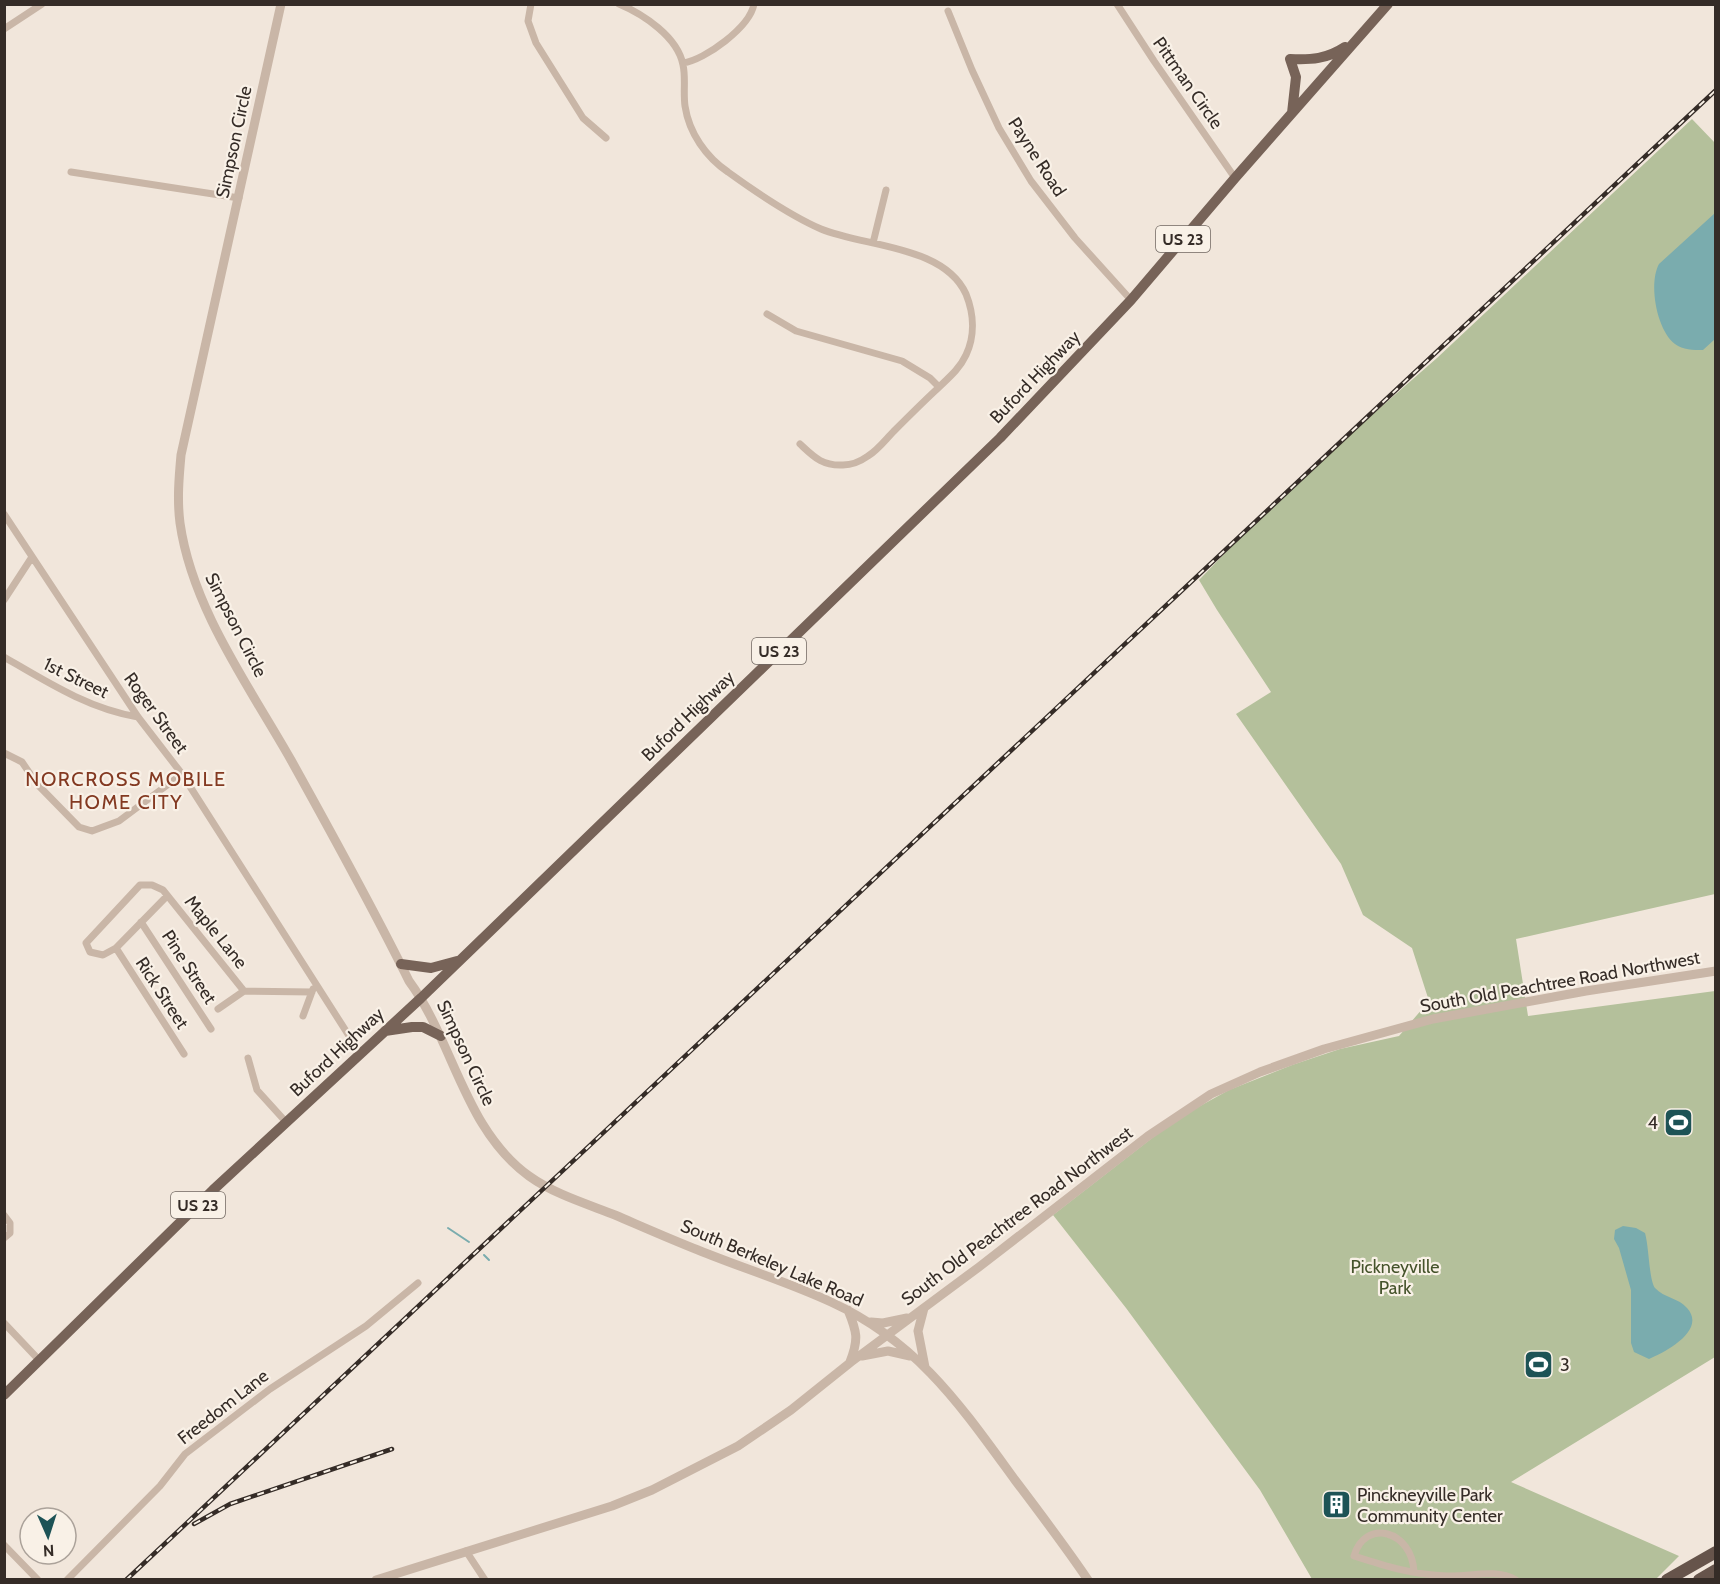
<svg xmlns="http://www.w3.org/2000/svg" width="1720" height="1584" viewBox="0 0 1720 1584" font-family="Cabin,sans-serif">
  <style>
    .green { fill: #b4c09b }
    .water { fill: #7aacae }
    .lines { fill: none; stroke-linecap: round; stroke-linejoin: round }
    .stream { stroke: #7aacae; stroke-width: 2 }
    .minor { stroke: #c9b6a7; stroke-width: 7 }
    .tertiary { stroke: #c9b6a7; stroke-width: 9 }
    .primary { stroke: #776358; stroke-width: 10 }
    .trunk { stroke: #66544b; stroke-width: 12 }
    .rail-casing { stroke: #352c27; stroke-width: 4.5 }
    .rail { stroke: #f9f1e7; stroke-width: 2; stroke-dasharray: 7; stroke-linecap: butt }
    .labels { text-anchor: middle; stroke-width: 4.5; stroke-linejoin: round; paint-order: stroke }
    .shield { fill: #f9f1e7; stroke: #706761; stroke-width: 1.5 }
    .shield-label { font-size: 16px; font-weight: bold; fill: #352c27 }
    .street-label { font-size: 18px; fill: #352c27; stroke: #f9f1e7 }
    .poi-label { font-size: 18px; fill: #352c27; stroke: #f9f1e7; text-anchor: start }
    .park-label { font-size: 18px; fill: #45532b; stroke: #f9f1e7 }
    .neighbourhood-label { font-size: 20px; letter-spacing: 1.5px; fill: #833921; stroke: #f9f1e7 }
  </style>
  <rect width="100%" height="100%" fill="#f1e6db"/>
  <path class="green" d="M1692 119 1716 144 1715 894 1516 939 1528 1016 1715 991V1357L1511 1482 1679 1556 1656 1579H1312L1260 1490 1126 1308 1053 1215 1174 1121 1200 1106 1229 1090 1292 1065 1340 1049 1399 1036 1429 1001 1412 948 1363 915 1341 864 1236 714 1271 692 1217 610 1199 580 1286 490 1437 358Z"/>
  <path class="water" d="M1715 213V339L1703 350C1693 350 1683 350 1675 344 1657 331 1648 284 1659 264Z
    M1623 1226 1636 1228 1645 1233C1649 1247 1649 1280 1655 1288 1664 1298 1679 1298 1687 1308 1707 1330 1666 1352 1649 1359L1634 1352 1631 1343V1290L1619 1248 1614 1239 1615 1230Z"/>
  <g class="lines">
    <path class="stream" d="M448 1228 469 1242
      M484 1255 489 1260"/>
    <path class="minor" d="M531 4 528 21 536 43 583 118 606 138
      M619 4C643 14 678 37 683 65 686 78 683 92 685 106 689 133 706 157 728 172 757 193 789 215 821 229 864 247 944 245 966 294 974 314 975 336 966 355 959 370 947 379 936 390 922 403 908 417 894 431 886 439 878 450 868 456 861 461 851 465 843 465 822 466 814 457 800 444
      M1117 4 1154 61 1235 178
      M948 11 972 70 999 128 1031 181 1075 238 1131 300
      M4 29 42 4
      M683 63C705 60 750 27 754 4
      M71 172 239 198
      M873 243 886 190
      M767 314 796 331 902 361 930 378 939 387
      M4 514 138 717 182 774 360 1053
      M4 600 32 557
      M4 657C47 682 89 709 138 717
      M4 753 22 762 37 784 79 827 92 831 119 821 182 774
      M167 896 116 948 103 955 90 952 86 943 140 885H152L163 890 244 991 312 992
      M141 922 211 1029
      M116 948 184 1054
      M218 1009 244 991
      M303 1016 313 989
      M248 1058 257 1090 286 1122
      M4 1215 10 1223V1233L4 1238
      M4 1323 40 1361
      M4 1545 38 1580
      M466 1551 485 1580
      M1414 1572C1412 1530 1365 1518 1354 1556 1385 1566 1414 1575 1447 1576 1470 1577 1495 1568 1516 1580
      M67 1580 160 1486 185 1454 270 1389 366 1326 418 1283"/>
    <path class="tertiary" d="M281 4 181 455C179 477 177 500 180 523 192 608 249 686 291 760 331 832 372 906 409 981 454 1042 464 1129 529 1176 554 1194 587 1204 615 1215 643 1227 670 1239 698 1250 742 1268 788 1282 831 1302 918 1342 961 1406 1015 1480 1040 1513 1065 1546 1088 1580
      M924 1308 918 1331 925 1367
      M848 1310C857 1332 859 1339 850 1362
      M871 1322 883 1323 907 1318
      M862 1356 888 1351 910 1356
      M376 1580 612 1506 652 1490 738 1446 791 1410 851 1362 979 1267 1148 1136 1211 1094 1260 1072 1324 1049 1433 1019 1586 991 1716 971"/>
    <path class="primary" d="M1292 113 1296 77 1290 59C1311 60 1327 59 1345 47
      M401 964 431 968 457 961
      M385 1031 412 1027H423L441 1036
      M4 1395 213 1190 421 998 1000 438 1131 300 1235 178 1388 4"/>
    <path class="trunk" d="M1667 1580 1716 1552
      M1699 1580 1716 1570"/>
    <defs>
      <path id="rail" d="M194 1524 230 1504 392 1449
        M126 1580 1716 90"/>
    </defs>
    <use href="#rail" class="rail-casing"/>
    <use href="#rail" class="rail"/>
  </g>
  <defs>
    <symbol id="stadium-square" viewBox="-11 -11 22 22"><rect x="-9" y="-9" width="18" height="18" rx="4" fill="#1d5356" stroke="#f9f1e7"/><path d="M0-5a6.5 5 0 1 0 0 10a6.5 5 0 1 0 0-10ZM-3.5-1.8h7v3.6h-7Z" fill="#fff"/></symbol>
    <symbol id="building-square" viewBox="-11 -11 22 22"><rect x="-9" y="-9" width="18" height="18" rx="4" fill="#1d5356" stroke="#f9f1e7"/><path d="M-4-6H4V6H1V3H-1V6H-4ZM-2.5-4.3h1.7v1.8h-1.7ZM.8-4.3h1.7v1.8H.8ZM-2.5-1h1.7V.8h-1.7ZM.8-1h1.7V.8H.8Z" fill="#fff"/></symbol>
  </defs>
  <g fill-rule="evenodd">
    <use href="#stadium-square" x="1662" y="1106" width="33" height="33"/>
    <use href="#stadium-square" x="1522" y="1348" width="33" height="33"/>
    <use href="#building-square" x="1320" y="1488" width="33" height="33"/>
  </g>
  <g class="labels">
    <g class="shield">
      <rect x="1156" y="226" width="54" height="26" rx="4.5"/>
      <rect x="752" y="638" width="54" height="26" rx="4.5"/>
      <rect x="171" y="1192" width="54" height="26" rx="4.5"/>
    </g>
    <g class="shield-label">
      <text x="1183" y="245">US 23</text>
      <text x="779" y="657">US 23</text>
      <text x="198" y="1211">US 23</text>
    </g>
    <g class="street-label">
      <text transform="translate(1188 83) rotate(55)" y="6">Pittman Circle</text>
      <text transform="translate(234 142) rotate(-78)" y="6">Simpson Circle</text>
      <text transform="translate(1037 157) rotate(57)" y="6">Payne Road</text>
      <text transform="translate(1035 377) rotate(-46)" y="6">Buford Highway</text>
      <text transform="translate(236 625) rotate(63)" y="6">Simpson Circle</text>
      <text transform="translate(76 678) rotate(26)" y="6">1st Street</text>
      <text transform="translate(156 713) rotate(54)" y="6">Roger Street</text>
      <text transform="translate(688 716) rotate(-44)" y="6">Buford Highway</text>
      <text transform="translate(216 932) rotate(51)" y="6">Maple Lane</text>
      <text transform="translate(189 967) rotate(57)" y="6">Pine Street</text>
      <text transform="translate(1560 982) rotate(-10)" y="6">South Old Peachtree Road Northwest</text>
      <text transform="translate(162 993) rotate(57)" y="6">Rick Street</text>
      <text transform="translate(337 1052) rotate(-43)" y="6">Buford Highway</text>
      <text transform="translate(466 1053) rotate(65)" y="6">Simpson Circle</text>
      <text transform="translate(1017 1216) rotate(-37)" y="6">South Old Peachtree Road Northwest</text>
      <text transform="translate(772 1263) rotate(23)" y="6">South Berkeley Lake Road</text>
      <text transform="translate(223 1407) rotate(-38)" y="6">Freedom Lane</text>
    </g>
    <g class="poi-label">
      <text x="1658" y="1129" text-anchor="end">4</text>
      <text x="1560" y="1371">3</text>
      <text x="1357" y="1501">Pinckneyville Park<tspan x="1357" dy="21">Community Center</tspan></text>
    </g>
    <g class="park-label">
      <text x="1395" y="1273">Pickneyville<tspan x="1395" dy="21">Park</tspan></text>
    </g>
    <g class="neighbourhood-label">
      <text x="126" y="786">NORCROSS MOBILE<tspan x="126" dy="23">HOME CITY</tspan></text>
    </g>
  </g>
  <rect width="1720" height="1584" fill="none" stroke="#352c27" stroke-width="12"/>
  <g transform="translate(48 1536) rotate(177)"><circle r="28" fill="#f9f1e7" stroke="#aba29a" stroke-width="1.5"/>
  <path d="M0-4.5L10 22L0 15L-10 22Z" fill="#1d5356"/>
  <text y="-9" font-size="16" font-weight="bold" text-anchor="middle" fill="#352c27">N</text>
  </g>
</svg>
